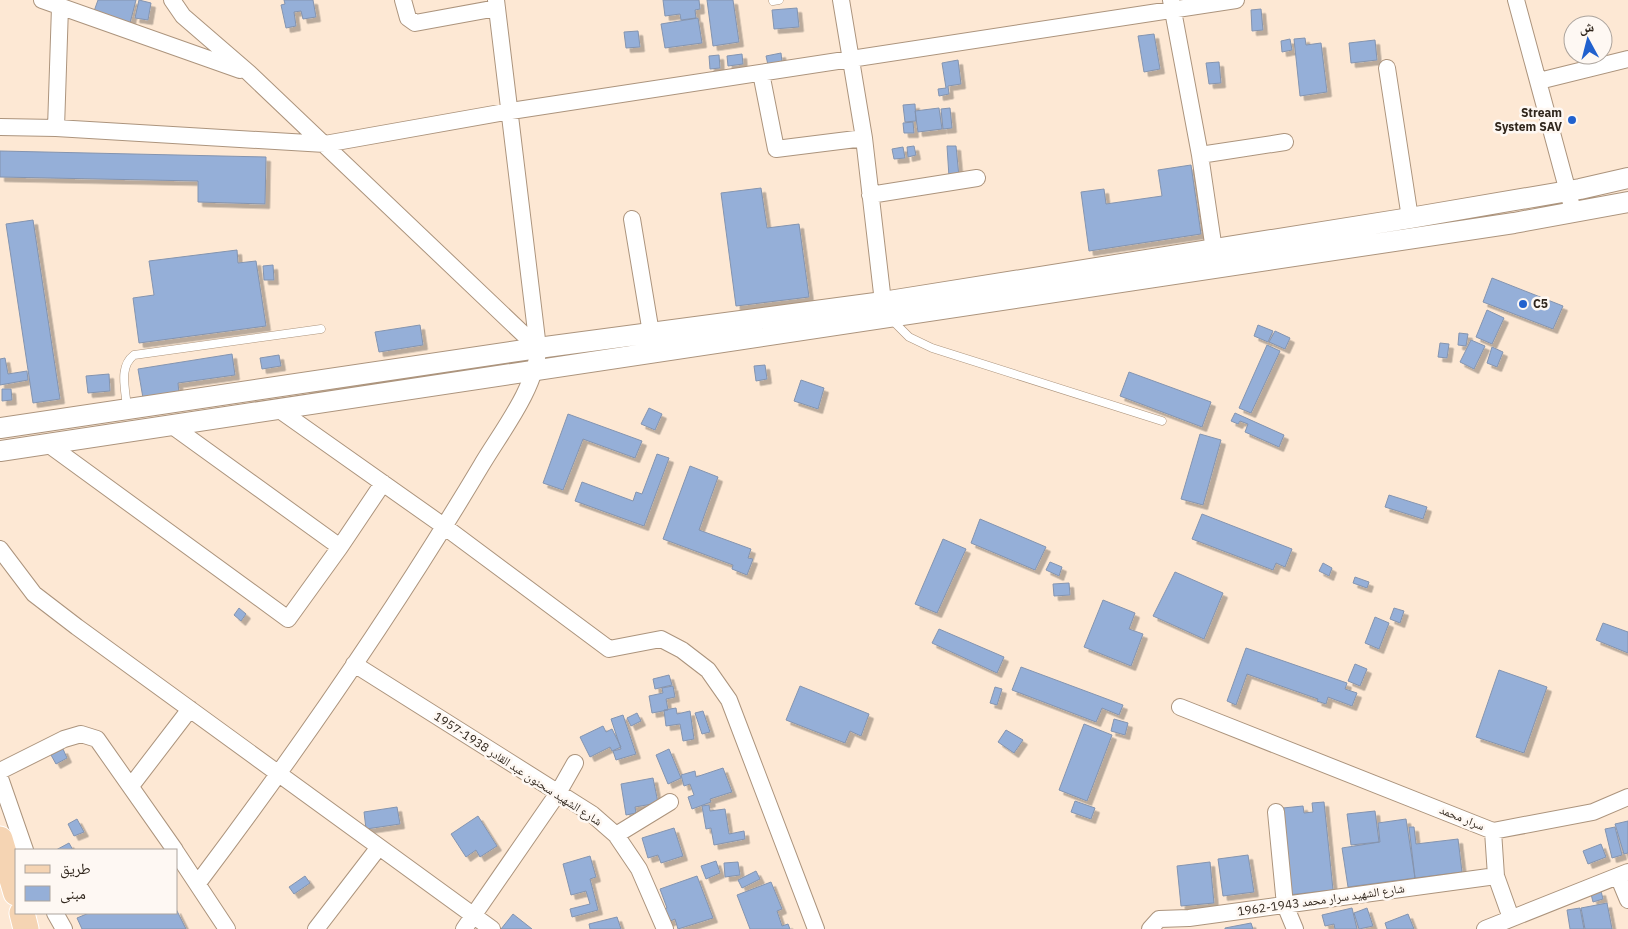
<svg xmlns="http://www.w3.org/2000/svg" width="1628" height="929" viewBox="0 0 1628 929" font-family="'IBM Plex Sans','Noto Naskh Arabic',sans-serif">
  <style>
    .building { fill: #95afd8; stroke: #8494af; filter: url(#shadow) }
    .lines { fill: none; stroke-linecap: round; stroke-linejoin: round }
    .service-casing { stroke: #ac947d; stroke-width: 9 }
    .minor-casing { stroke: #ac947d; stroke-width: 18 }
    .tertiary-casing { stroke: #ac947d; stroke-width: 22 }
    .primary-casing { stroke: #fff; stroke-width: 27 }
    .service { stroke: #fff; stroke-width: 8 }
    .minor { stroke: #fff; stroke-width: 16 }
    .tertiary { stroke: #fff; stroke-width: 20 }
    .primary { stroke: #f5d4b3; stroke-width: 25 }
    .poi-dot { fill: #2161ce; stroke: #fef8f3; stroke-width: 2 }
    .labels { text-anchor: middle; stroke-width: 5; stroke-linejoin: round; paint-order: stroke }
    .poi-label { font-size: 12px; font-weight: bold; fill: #30261c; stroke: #fef8f3; text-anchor: end }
    .street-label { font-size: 12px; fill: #30261c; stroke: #fef8f3 }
  </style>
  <defs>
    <filter id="shadow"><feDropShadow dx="4.5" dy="4.5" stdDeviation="0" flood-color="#0004"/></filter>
  </defs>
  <rect width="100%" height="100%" fill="#fde8d4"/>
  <path class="building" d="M98 0H136L130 23 93 14Z
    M139 0 151 3 148 20 135 18Z
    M284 0H313L316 17 303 19 301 11 294 12 296 26 286 28 281 5 285 4Z
    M663 0H699L700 9 695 10 696 18 681 20 680 14 665 16Z
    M707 0H733L739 42 713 46Z
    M797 8 799 27 774 29 772 10Z
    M1261 9 1263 30 1252 31 1251 10Z
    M698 18 702 43 665 48 661 24Z
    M638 31 640 47 626 48 624 32Z
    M1154 34 1160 69 1144 72 1138 36Z
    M1305 38 1306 45 1321 43 1327 92 1300 96 1294 39Z
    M1290 39 1292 50 1282 52 1281 41Z
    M1375 40 1377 60 1351 63 1349 43Z
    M781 53 782 62 768 65 766 56Z
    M742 54 743 64 728 66 727 56Z
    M719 55 720 68 710 69 709 56Z
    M958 60 961 84 948 86 949 94 939 96 938 89 946 88 942 63Z
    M1219 62 1221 83 1209 84 1206 63Z
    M915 104 916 121 905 122 903 105Z
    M939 108 942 129 918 132 915 111Z
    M950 108 952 128 943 129 941 109Z
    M913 122 914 133H904L903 123Z
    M914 146 916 155 908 157 907 147Z
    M947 146H956L959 177H949Z
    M903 147 905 158 894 159 892 149Z
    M0 151 266 157 265 204 198 202V181L0 177Z
    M1191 165 1201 234 1089 251 1081 192 1104 189 1106 204 1162 196 1158 170Z
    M761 188 767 228 799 224 809 297 736 306 721 193Z
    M33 220 60 399 33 403 6 224Z
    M237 250 238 263 256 261 266 326 139 343 133 298 154 295 149 261Z
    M273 265 274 280H264L263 266Z
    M1492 278 1563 306 1553 329 1483 302Z
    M1487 310 1504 318 1492 344 1476 337Z
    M420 325 423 345 379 352 375 332Z
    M1258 325 1273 331 1268 342 1254 336Z
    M1275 331 1290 338 1285 349 1269 342Z
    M1459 333 1468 334 1466 346 1458 345Z
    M1471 340 1485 346 1474 369 1460 362Z
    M1440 343 1449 344 1447 358 1438 357Z
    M1267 345 1280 351 1251 413 1239 408Z
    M1492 347 1503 352 1497 367 1487 363Z
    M232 354 235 375 178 383 179 393 143 398 138 369Z
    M279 355 281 366 262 369 260 358Z
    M5 358 8 374 27 371 28 380 0 385V359Z
    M765 365 767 379 756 381 754 366Z
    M1129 372 1211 402 1202 427 1120 396Z
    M109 374 110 391 88 393 86 376Z
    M801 380 824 388 818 409 794 401Z
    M2 389H11L12 400 2 401Z
    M649 408 662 414 655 430 641 424Z
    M1235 413 1284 435 1279 447 1245 432 1248 424 1240 421 1238 424 1231 421Z
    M568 414 642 441 635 458 583 439 563 490 543 483Z
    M1200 434 1221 440 1203 505 1181 499Z
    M657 454 669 458 644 526 575 501 582 482 633 501 636 492 642 494Z
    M690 466 718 477 699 530 751 549 748 558 753 559 747 575 732 569 733 565 663 539Z
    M1389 495 1427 507 1423 519 1385 507Z
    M1202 514 1292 549 1285 567 1276 563 1273 570 1192 539Z
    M980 519 1046 547 1035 570 971 543Z
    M943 539 966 549 937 613 915 604Z
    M1050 562 1062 567 1059 576 1046 570Z
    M1323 563 1332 568 1329 576 1319 571Z
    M1175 572 1223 593 1204 639 1153 616Z
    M1355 577 1369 582 1367 588 1353 583Z
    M1069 583 1070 595 1054 596 1053 584Z
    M1103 600 1135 613 1129 629 1143 634 1131 666 1084 647Z
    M239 608 246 614 241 621 234 615Z
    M1394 608 1404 611 1400 623 1390 619Z
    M1375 617 1389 623 1379 649 1365 643Z
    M1603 623 1628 632V653L1596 640Z
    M939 629 1004 657 997 673 932 643Z
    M1246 648 1347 683 1345 689 1357 693 1352 706 1328 697 1326 704 1317 701 1318 699 1247 674 1236 705 1227 701Z
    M1355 664 1367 669 1360 686 1348 681Z
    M1021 667 1123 705 1119 715 1102 708 1096 722 1012 690Z
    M1499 670 1547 687 1524 753 1476 737Z
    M669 675 672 685 655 689 653 679Z
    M673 686 675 697 666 699 668 710 652 713 649 696 663 693 662 688Z
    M800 686 869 714 861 736 850 731 845 743 786 720Z
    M995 687 1002 689 997 705 990 703Z
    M676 708 677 714 690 711 694 739 683 741 680 724 666 726 664 710Z
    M703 711 710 732 702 734 695 713Z
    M637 713 641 721 631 726 627 718Z
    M623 715 636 754 616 760 613 751 621 749 611 719Z
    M1114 719 1128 723 1125 735 1111 731Z
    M1084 724 1112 735 1087 801 1059 790Z
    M603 726 606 732 612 729 621 747 612 751 610 747 590 757 580 737Z
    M1006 730 1023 740 1014 753 998 742Z
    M63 749 67 758 56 764 51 755Z
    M669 749 681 778 668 784 656 755Z
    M723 768 732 792 710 799 711 802 692 809 688 797 694 795 690 784 684 786 681 775 695 771 696 777Z
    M653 778 658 803 635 807 636 813 626 815 621 784Z
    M1075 801 1095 808 1091 819 1071 812Z
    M1324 802 1333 890 1288 895 1273 809 1303 806 1304 813 1313 812 1312 803Z
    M709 805 710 811 725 809 729 834 744 831 745 839 714 845 711 828 706 829 702 806Z
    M397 807 400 824 366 829 364 812Z
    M1375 811 1379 842 1351 845 1347 814Z
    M478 816 497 846 480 857 476 850 466 857 451 834Z
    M77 819 84 832 74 836 68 824Z
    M1406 819 1415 878 1348 887 1342 848 1380 842 1378 823Z
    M1628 821V853L1624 854 1615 824Z
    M1409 827H1414L1416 844 1458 839 1462 872 1415 878Z
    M1615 827 1622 855 1612 858 1605 829Z
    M674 828 683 856 661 863 658 855 648 858 642 838Z
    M69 843 73 850H56Z
    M1601 844 1606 857 1588 864 1583 851Z
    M1248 855 1254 892 1223 896 1218 859Z
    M590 856 596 877 590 879 598 910 572 917 570 909 590 904 586 891 571 895 563 864Z
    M716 861 720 873 706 879 701 866Z
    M738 862 740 875 725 877 724 863Z
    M1210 862 1214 903 1181 906 1177 866Z
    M756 871 760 879 742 888 738 880Z
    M305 876 310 883 294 894 289 887Z
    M697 876 713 918 678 929 675 919 668 922 664 909 667 908 660 889Z
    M771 882 782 909 777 911 782 926 788 924 790 929H750L737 895Z
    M1601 891 1603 899 1593 902 1591 894Z
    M1607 903 1612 929H1585L1581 908Z
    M1352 908 1357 929H1335L1334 924 1325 926 1322 915Z
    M1367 908 1373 926 1359 929 1354 913Z
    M1580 908 1584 929H1570L1567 910Z
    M176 909 186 929H82L77 918 89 913H176Z
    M513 914 532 929H501Z
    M1408 914 1414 929H1387L1385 923Z
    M617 917 621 929H590L589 924Z
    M1251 923 1253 929H1225V928Z"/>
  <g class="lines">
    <defs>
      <path id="service" d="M773 1 779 0
        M891 319 909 337 932 348 1162 421
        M127 409C126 390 118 367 134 355L321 329"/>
      <path id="minor" d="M42 0 240 70
        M172 0 183 16 249 73 538 348
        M403 0 408 18 415 23 497 8
        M841 0 864 138 883 302 887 314
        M1171 0 1200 155 1214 250
        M1516 0 1571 203
        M1387 68 1410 218
        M761 73 776 149 864 138
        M1539 81 1628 59
        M0 127 56 128 325 144 511 111 1236 0
        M56 128 60 7
        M1200 155 1285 142
        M870 195 977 178
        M632 219 651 333
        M278 409 445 527 609 649 661 639 682 650 708 670 729 700 816 929
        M48 444 288 619 340 547 171 425
        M340 547 383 483
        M0 549 34 594 77 627 492 929
        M354 664 592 814 616 835 639 869 665 929
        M1180 707 1493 831 1593 812 1628 797
        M0 771 64 739 81 734 97 739 175 850
        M0 778 25 850
        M131 786 190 709
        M1276 812 1285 905 1295 929
        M1493 831 1496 876 1511 918
        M616 835 670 802
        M176 852 227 929
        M1618 876 1628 900
        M198 883C299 749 395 610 481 466 501 432 537 387 538 348L496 0
        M55 913 64 929
        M316 929 379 847
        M464 929 558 793 575 763
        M1150 929 1159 919 1189 918 1496 876
        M1485 929 1628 872"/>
      <path id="tertiary" d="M0 428 538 348 883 302 1410 218 1580 189 1628 178
        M0 451 1514 223 1628 202"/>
      <path id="primary" d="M0 839 16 893
        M22 913 26 929"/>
    </defs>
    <use href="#service" class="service-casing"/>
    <use href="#minor" class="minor-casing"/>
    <use href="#tertiary" class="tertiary-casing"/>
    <use href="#primary" class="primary-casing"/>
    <use href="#service" class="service"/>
    <use href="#minor" class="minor"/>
    <use href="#tertiary" class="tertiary"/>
    <use href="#primary" class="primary"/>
  </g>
  <g class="poi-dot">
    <circle cx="1572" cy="120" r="5"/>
    <circle cx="1523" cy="304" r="5"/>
  </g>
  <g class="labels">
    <g class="poi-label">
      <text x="1562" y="117">Stream<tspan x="1562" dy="14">System SAV</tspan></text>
      <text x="1533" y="308" text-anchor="start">C5</text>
    </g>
    <g class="street-label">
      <text transform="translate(518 769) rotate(33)" y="4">شارع الشهيد سحنون عبد القادر 1938-1957</text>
      <text transform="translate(1462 818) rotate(22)" y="4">سرار محمد</text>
      <text transform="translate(1321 900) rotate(-8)" y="4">شارع الشهيد سرار محمد 1943-1962</text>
    </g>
  </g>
  <rect x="15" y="849" width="162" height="65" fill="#fef8f3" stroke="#aca49d"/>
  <rect x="25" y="865" width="25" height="8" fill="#f5d4b3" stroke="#aca49d"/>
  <text x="60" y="874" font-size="15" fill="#30261c">طريق</text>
  <rect x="25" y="886" width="25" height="15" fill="#95afd8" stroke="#aca49d"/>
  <text x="60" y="899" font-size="15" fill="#30261c">مبنى</text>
  <g transform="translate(1588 40) rotate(353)"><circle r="24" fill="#fef8f3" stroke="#aca49d"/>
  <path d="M0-4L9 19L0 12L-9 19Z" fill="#2161ce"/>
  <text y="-8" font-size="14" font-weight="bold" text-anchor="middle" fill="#30261c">ش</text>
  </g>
</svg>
